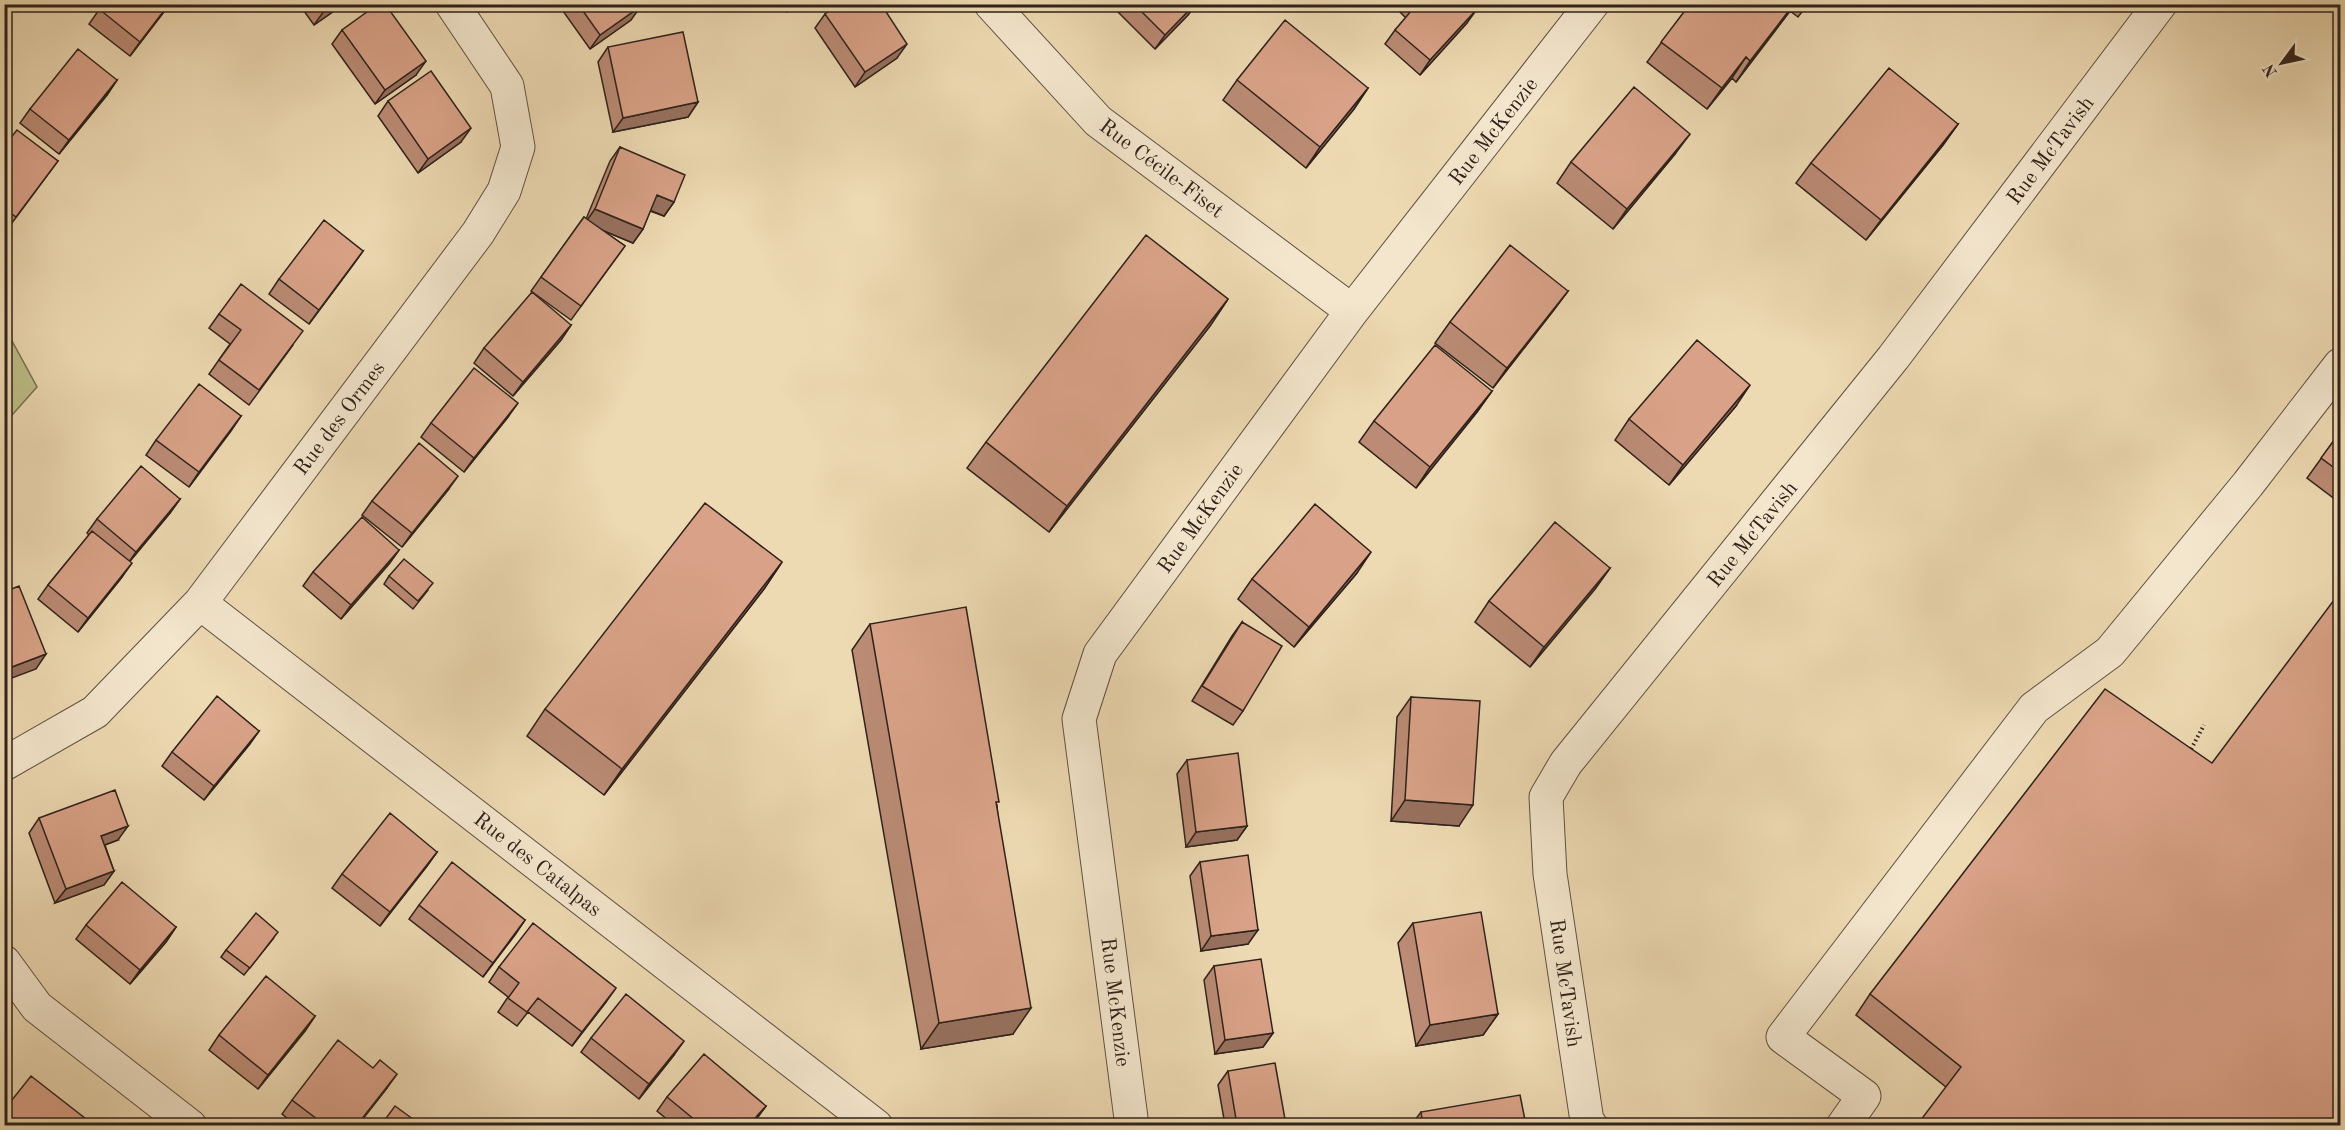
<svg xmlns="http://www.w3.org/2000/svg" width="2345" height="1130" viewBox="0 0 2345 1130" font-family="'Old Standard TT',serif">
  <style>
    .green { fill: #bebe88; stroke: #767052; stroke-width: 1.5 }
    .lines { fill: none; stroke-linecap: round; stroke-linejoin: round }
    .minor-casing { stroke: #5e5041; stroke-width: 35 }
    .path { stroke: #2f221b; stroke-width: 4; stroke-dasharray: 1.5 3; stroke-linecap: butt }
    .minor { stroke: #f3e6cd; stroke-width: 33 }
    .wall { fill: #bb8b75; stroke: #2f221b; stroke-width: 1.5 }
    .shaded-wall { fill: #98715f; stroke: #2f221b; stroke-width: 1.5 }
    .building { fill: #d9a288; stroke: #2f221b; stroke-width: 1.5 }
    .labels { text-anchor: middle; stroke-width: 4.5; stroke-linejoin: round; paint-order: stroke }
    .street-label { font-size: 21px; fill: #2f221b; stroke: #f3e6cd }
  </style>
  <rect width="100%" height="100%" fill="#edd9b2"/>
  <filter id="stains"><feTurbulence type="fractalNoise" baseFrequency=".00333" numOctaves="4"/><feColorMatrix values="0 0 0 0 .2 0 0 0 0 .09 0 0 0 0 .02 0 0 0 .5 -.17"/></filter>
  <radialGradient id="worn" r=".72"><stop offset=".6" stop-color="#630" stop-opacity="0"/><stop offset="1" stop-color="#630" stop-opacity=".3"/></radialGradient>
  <path class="green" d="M5 328 37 387 5 423H4Z"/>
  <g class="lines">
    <defs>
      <path id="minor" d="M991 4 1098 121 1352 311
        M200 603 876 1126
        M4 764 95 712 200 603 478 233 504 191 518 147 507 86 452 4
        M4 962 37 1007 190 1126
        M1132 1126 1079 719 1100 654 1352 311 1592 4
        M1591 1126 1587 1121 1550 874 1546 797 1566 763 1893 358 2160 4
        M1843 1126 1864 1096 1783 1037 2034 708 2110 652 2248 484 2340 365"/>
    </defs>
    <use href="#minor" class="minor-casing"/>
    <path class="path" d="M2189 753 2204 725"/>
    <use href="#minor" class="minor"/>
  </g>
  <path class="wall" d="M103 4H170L130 56 89 24Z
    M299 4H344L314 25Z
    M558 4H640L631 20 590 49Z
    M781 4H798L787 12Z
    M1110 4H1196L1188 15 1155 49Z
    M1398 4H1472L1467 23 1420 75 1385 44 1395 30 1406 18 1396 8Z
    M1690 4H1808L1798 17 1790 11 1736 82 1732 78 1707 109 1647 62Z
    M825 14 897 58 855 87 815 28Z
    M342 30 416 75 375 104 332 44Z
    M608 47 698 102 688 117 613 132 598 62Z
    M117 80 107 95 59 154 20 123 30 109Z
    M1237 80 1368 88 1354 109 1306 168 1223 100Z
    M388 101 461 142 418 173 378 116Z
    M1958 124 1943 145 1866 240 1796 183 1811 163Z
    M4 146 58 161 6 231 4 230Z
    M620 147 674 202 664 216 650 211 643 229 633 243 602 230 625 246 571 320 531 291 584 217 586 219 610 161Z
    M1675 154 1613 229 1557 183 1571 162Z
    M363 251 309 324 269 294 279 279Z
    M1568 291 1553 311 1493 388 1435 343 1450 322Z
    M1228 299 1210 326 1049 532 967 468 986 442Z
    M219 314 293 345 249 405 209 374 230 344 209 328Z
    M571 325 561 340 513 396 474 363 484 348Z
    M1492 391 1477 412 1416 488 1359 442 1374 421Z
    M1736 406 1669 485 1615 440 1629 419Z
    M241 416 189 487 146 455 156 440Z
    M508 417 464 472 421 437 431 423Z
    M2340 432V503L2307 478Z
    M448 490 402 547 362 515 372 501Z
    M180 499 170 513 130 561 122 577 78 632 38 599 48 585 89 535 87 533 97 519Z
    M399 550 389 564 341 619 303 586 313 572Z
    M782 562 764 589 604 795 527 736 545 709Z
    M1610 568 1595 589 1530 667 1475 622 1489 601Z
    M1357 573 1294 647 1238 599 1252 579Z
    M389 576 428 590 413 609 384 584Z
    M1242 622 1243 711 1233 725 1192 701 1232 636Z
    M870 624 997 805 1013 1034 921 1049 852 650Z
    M1411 697 1459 826 1391 821 1397 717Z
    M259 731 249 745 204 800 162 766 172 752Z
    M1187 760 1247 826 1237 840 1186 847 1177 774Z
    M2212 763 2340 1125 1946 1087 1856 1015 1870 994Z
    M39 818 118 840 105 845 114 871 104 885 55 903 29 833Z
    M437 852 427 866 380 926 332 888 342 874Z
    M1200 862 1248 944 1201 951 1190 876Z
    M419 905 525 920 483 977 409 919Z
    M1413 923 1498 1014 1483 1035 1416 1046 1398 943Z
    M86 925 176 927 166 942 130 984 76 939Z
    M273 939 244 975 221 957 226 950Z
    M1214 966 1273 1033 1263 1047 1215 1054 1204 980Z
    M499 967 606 1002 572 1046 528 1012 517 1026 498 1012 508 997 489 982Z
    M315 1016 305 1031 258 1089 209 1050 219 1035Z
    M591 1038 674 1055 639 1099 581 1052Z
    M373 1068 387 1088 358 1125H296L282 1114 292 1100Z
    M1228 1071 1286 1125H1225L1218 1085Z
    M667 1097 766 1106 751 1125H674L657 1111Z
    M1421 1112 1526 1125H1411Z"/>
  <path class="shaded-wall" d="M169 4H170L130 56 140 42Z
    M334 4H344L314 25 324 11Z
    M793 4H798L787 12Z
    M1195 4H1196L1188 15 1155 49 1165 35Z
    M1794 4H1795L1790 11 1736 82 1750 61Z
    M641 6 631 20 590 49 600 35Z
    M1477 9 1467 23 1420 75 1430 60Z
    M907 44 897 58 855 87 865 72Z
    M1746 57 1732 78 1707 109 1722 88Z
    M426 61 416 75 375 104 385 90Z
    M117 80 107 95 59 154 69 140Z
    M1368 88 1354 109 1306 168 1320 147Z
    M698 102 688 117 613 132 623 118Z
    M1958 124 1943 145 1866 240 1881 220Z
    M471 128 461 142 418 173 428 159Z
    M1690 134 1675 154 1613 229 1627 209Z
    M657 195 674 202 664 216 647 209Z
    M595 209 643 229 633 243 585 223Z
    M363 251 353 265 309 324 319 310Z
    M1568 291 1553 311 1493 388 1507 368Z
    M1228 299 1210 326 1049 532 1067 506Z
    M571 325 561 340 513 396 523 382Z
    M1750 385 1736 406 1669 485 1683 465Z
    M1492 391 1477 412 1416 488 1430 467Z
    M518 403 508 417 464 472 474 458Z
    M241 416 231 431 189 487 199 472Z
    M458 476 448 490 402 547 412 533Z
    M180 499 170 513 126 566 136 552Z
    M399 550 389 564 341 619 351 605Z
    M1371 552 1357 573 1294 647 1309 627Z
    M782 562 764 589 604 795 622 769Z
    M132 563 122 577 78 632 88 618Z
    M1610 568 1595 589 1530 667 1544 647Z
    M46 654 36 669 4 681V670Z
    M259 731 249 745 204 800 214 786Z
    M1405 800 1473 805 1459 826 1391 821Z
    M128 826 118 840 91 850 101 836Z
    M1247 826 1237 840 1186 847 1196 832Z
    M437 852 427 866 380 926 390 912Z
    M114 871 104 885 55 903 66 889Z
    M525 920 515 935 483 977 493 963Z
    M176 927 166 942 130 984 140 970Z
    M1258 930 1248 944 1201 951 1211 936Z
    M616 988 606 1002 572 1046 582 1032Z
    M1031 1008 1013 1034 921 1049 939 1023Z
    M1498 1014 1483 1035 1416 1046 1430 1025Z
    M315 1016 305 1031 258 1089 268 1075Z
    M1273 1033 1263 1047 1215 1054 1225 1040Z
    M684 1041 674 1055 639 1099 649 1084Z
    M397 1074 387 1088 358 1125H357Z
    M766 1106 756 1120 751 1125H749Z"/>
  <path class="building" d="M103 4H169L140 42 99 9Z
    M320 4H334L324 11Z
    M378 4H385L426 61 385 90 342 30Z
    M578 4H640L641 6 600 35Z
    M839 4H881L907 44 865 72 825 14Z
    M1134 4H1195L1165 35Z
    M1472 4 1477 9 1430 60 1395 30 1417 4Z
    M1690 4H1794L1750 61 1746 57 1722 88 1661 42Z
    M1285 20 1368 88 1320 147 1237 80Z
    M683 32 698 102 623 118 608 47Z
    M78 49 117 80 69 140 30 109Z
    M1889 68 1958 124 1881 220 1811 163Z
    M431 71 471 128 428 159 388 101Z
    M1634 87 1690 134 1627 209 1571 162Z
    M17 130 58 161 16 217 4 208V146Z
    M620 147 685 175 674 202 657 195 643 229 595 209Z
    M584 217 625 246 581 306 541 277Z
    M324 220 363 251 319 310 279 279Z
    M1146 235 1228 299 1067 506 986 442Z
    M1510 245 1568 291 1507 368 1450 322Z
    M241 284 303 331 259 390 219 360 241 330 219 314Z
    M532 292 571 325 523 382 484 348Z
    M1697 340 1750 385 1683 465 1629 419Z
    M1435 345 1492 391 1430 467 1374 421Z
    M474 368 518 403 474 458 431 423Z
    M199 384 241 416 199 472 156 440Z
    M2340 432V472L2321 458Z
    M419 443 458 476 412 533 372 501Z
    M141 466 180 499 136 552 97 519Z
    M705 503 782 562 622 769 545 709Z
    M1315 504 1371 552 1309 627 1252 579Z
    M362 517 399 550 351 605 313 572Z
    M1555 522 1610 568 1544 647 1489 601Z
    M92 531 132 563 88 618 48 585Z
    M404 559 433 583 418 601 389 576Z
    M19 586 46 654 4 670V592Z
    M2340 592V1125H1917L1961 1067 1870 994 2105 689 2212 763Z
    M966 607 999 802H996L1031 1008 939 1023 870 624Z
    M1242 622 1282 646 1243 711 1202 686Z
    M217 696 259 731 214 786 172 752Z
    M1411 697 1480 701 1473 805 1405 800Z
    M1238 753 1247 826 1196 832 1187 760Z
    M115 790 128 826 101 836 114 871 66 889 39 818Z
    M390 813 437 852 390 912 342 874Z
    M1248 855 1258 930 1211 936 1200 862Z
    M452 862 525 920 493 963 419 905Z
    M122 882 176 927 140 970 86 925Z
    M1481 912 1498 1014 1430 1025 1413 923Z
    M256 913 278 932 250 968 226 950Z
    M533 923 616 988 582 1032 538 998 527 1012 508 998 519 983 499 967Z
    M1261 959 1273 1033 1225 1040 1214 966Z
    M266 976 315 1016 268 1075 219 1035Z
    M626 994 684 1041 649 1084 591 1038Z
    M338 1040 373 1068 380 1060 397 1074 357 1125H325L292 1100Z
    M704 1054 766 1106 749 1125H701L667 1097Z
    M1275 1063 1286 1125H1237L1228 1071Z
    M31 1076 86 1119 82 1125H4V1110Z
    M1520 1095 1526 1125H1423L1421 1112Z
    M395 1106 421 1125H381Z"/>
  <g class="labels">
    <g class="street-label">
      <text transform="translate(1493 131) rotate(-52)" y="7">Rue McKenzie</text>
      <text transform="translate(2050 150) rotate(-53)" y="7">Rue McTavish</text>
      <text transform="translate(1162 168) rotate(37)" y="7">Rue Cécile-Fiset</text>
      <text transform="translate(339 418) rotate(-53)" y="7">Rue des Ormes</text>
      <text transform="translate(1200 518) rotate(-54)" y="7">Rue McKenzie</text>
      <text transform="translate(1752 534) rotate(-51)" y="7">Rue McTavish</text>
      <text transform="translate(538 864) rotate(38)" y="7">Rue des Catalpas</text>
      <text transform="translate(1566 983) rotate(82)" y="7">Rue McTavish</text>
      <text transform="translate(1116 1002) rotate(83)" y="7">Rue McKenzie</text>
    </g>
  </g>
  <rect width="2345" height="1130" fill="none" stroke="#edd9b2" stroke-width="24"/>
  <rect x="6" y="6" width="2333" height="1118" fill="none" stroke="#2f221b" stroke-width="3"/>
  <rect x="12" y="12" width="2321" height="1106" fill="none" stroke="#2f221b" stroke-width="1.5"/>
  <g transform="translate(2282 63) rotate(237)" stroke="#f3e6cd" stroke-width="4.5" paint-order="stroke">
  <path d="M0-4.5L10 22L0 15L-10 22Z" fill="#2f221b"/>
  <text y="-9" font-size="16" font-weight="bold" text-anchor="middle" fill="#2f221b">N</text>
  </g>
  <rect width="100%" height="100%" filter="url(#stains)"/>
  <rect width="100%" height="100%" fill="url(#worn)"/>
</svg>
